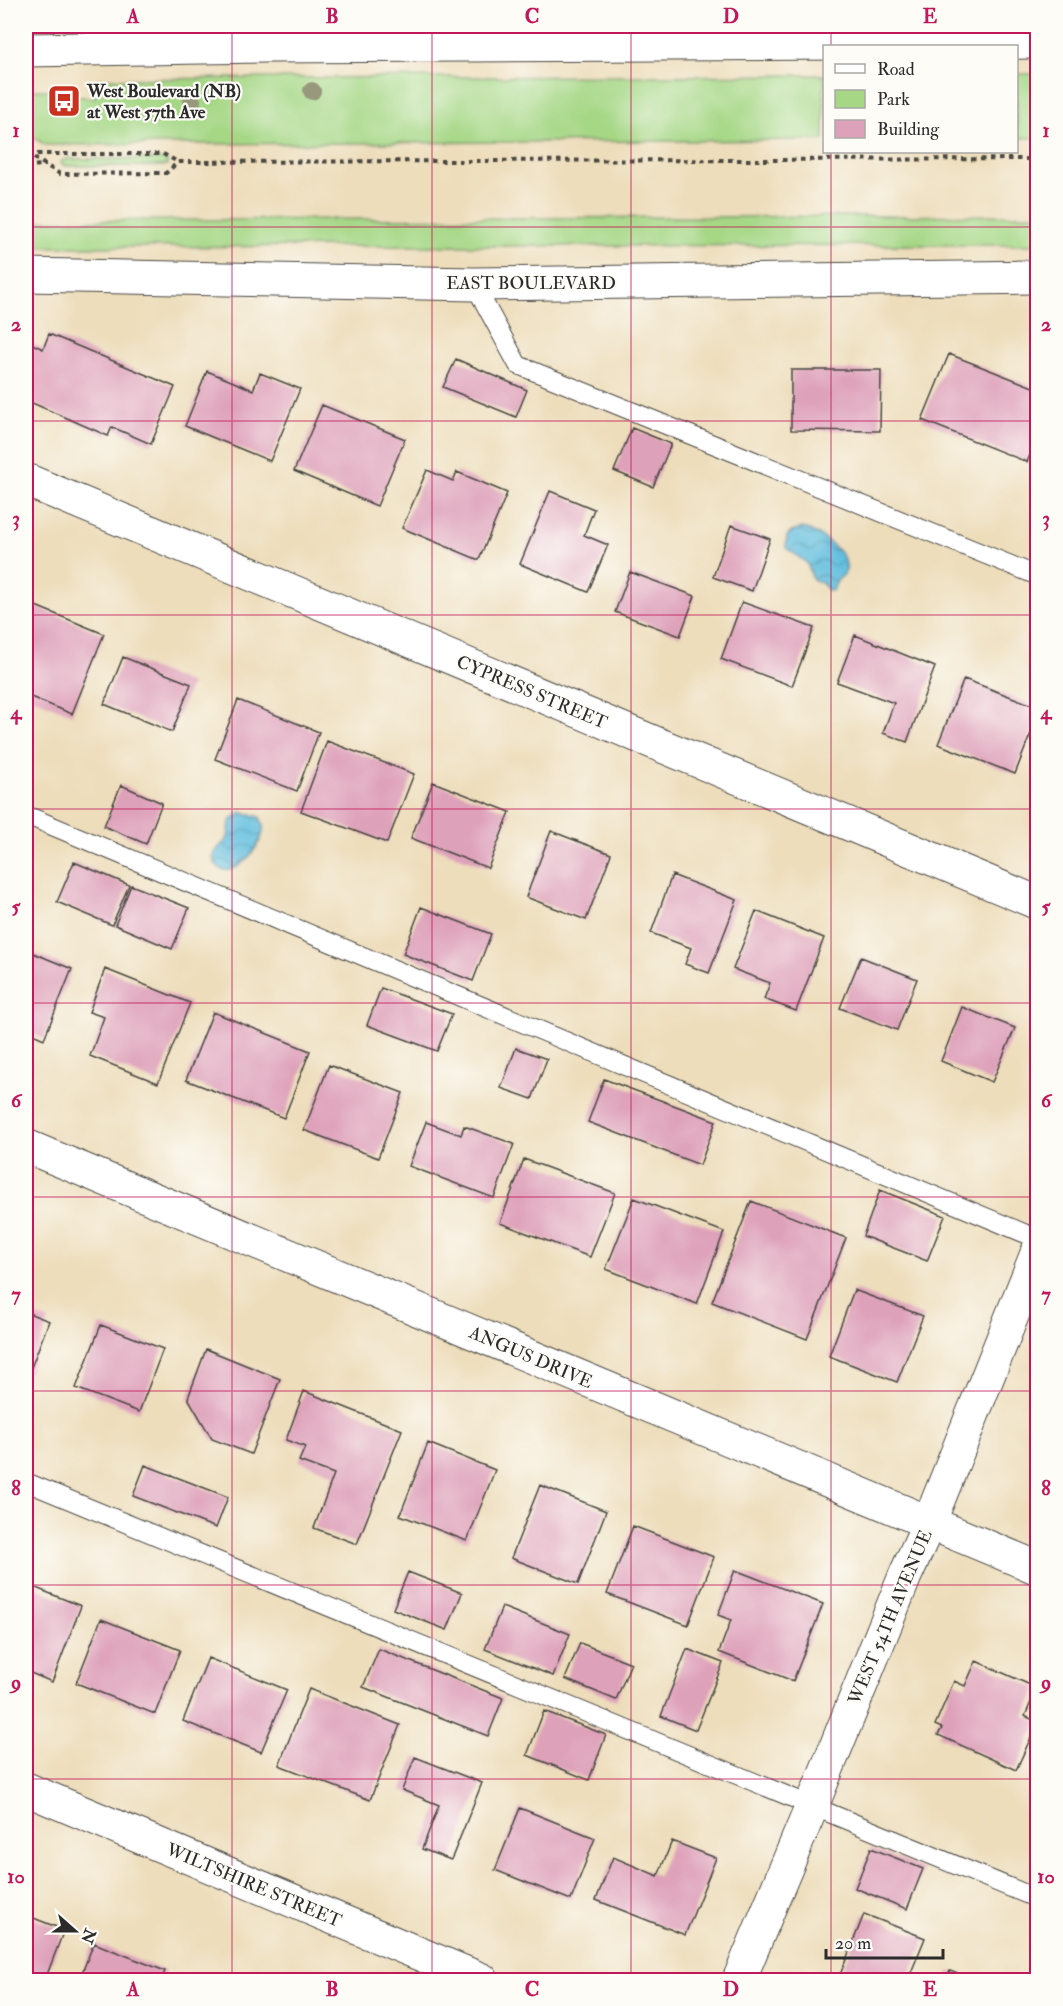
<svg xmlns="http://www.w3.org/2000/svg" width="1063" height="2006" viewBox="0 0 1063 2006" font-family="'IM FELL Double Pica',serif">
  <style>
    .green { fill: #a5d785; stroke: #688158; stroke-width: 1.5 }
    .water { fill: url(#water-waves); stroke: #467484; stroke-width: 1.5 }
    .building { fill: #dea1ba }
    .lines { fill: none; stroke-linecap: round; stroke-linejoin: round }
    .lane-casing { stroke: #484641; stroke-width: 20 }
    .street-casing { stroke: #484641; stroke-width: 35 }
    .secondary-casing { stroke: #484641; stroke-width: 35 }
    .path { stroke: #484641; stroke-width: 4; stroke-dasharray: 4.5 4.5; stroke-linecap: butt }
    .lane { stroke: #fff; stroke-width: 18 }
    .street { stroke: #fff; stroke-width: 33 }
    .secondary { stroke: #fff; stroke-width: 33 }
    .tree { fill: #97987b }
    .grid { fill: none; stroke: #c2185b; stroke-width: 1.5; stroke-opacity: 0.55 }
    .labels { text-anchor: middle; stroke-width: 4.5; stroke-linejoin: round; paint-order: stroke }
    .poi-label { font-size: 18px; font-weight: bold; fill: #2b2b2b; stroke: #fdfcf7; text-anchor: start }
    .street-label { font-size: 18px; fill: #2b2b2b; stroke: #fdfcf7 }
    .neatline { fill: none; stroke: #c2185b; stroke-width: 2 }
    .grid-label { font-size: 20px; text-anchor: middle; font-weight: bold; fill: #c2185b }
  </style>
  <defs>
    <pattern id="water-waves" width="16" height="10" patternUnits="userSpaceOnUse" patternTransform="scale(1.5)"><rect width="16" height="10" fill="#60bede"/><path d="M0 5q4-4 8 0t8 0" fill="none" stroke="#4f9bb4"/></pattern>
  </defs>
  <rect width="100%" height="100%" fill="#fdfcf7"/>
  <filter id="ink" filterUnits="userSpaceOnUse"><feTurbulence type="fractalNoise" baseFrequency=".0167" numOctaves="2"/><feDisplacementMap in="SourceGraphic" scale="12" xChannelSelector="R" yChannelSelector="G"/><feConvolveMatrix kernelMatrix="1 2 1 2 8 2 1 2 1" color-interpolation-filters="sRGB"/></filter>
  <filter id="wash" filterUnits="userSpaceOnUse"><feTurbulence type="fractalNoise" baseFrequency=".008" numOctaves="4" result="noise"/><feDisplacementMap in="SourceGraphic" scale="24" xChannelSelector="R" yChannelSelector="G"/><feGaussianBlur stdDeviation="1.35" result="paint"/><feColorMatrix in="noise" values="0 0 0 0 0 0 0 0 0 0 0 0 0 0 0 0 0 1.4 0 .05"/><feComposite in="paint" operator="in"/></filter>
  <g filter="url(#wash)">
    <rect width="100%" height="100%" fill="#edddbb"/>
    <path class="green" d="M1017 74H1037V138H1017Z
      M824 75V140L46 145 26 134V90H50L51 97H95L97 79Z
      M66 159H163L167 160V165L161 166H66L61 164 62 161Z
      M1037 215V245L26 247V221Z"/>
    <path class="water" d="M803 528C817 532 849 552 846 570 845 576 840 577 837 581 835 584 835 587 833 590L829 591 822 583 813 580 807 563 786 548 787 536 793 531Z
      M241 812 260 817C262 822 264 825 263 831 261 849 225 891 213 858L215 852 228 838 230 821Z"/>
    <g id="blocks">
      <path class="building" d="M49 334 175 387 151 444 112 427 108 436 30 402 28 408 26 407V341L43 349Z
        M949 354 1038 389V436L1027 462 922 420Z
        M456 359 527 390 516 417 443 387Z
        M791 370H881L880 431 791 430Z
        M207 371 253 390 260 373 300 389 270 461 185 426Z
        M322 405 405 439 377 506 294 471Z
        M632 428 671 444 653 487 614 471Z
        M427 470 453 481 457 472 507 493 479 560 402 528Z
        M550 491 594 509 584 535 608 545 588 592 520 564Z
        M731 525 770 539 752 591 713 577Z
        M630 572 695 596 680 636 615 612Z
        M26 602 104 634 72 714 26 695Z
        M742 602 814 628 792 686 721 659Z
        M855 635 935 667 907 742 883 733 894 703 837 682Z
        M123 657 191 684 172 732 104 704Z
        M964 679 1038 707V715L1015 774 938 744Z
        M238 700 319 732 297 791 215 759Z
        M327 741 414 774 387 843 301 811Z
        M433 782 510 812 488 868 411 838Z
        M121 785 162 803 146 844 104 826Z
        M551 831 611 854 586 920 526 897Z
        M74 862 129 885 112 925 57 902Z
        M672 875 737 900 709 973 685 964 691 948 651 933Z
        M131 885 189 908 172 949 115 925Z
        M421 907 491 934 473 981 403 954Z
        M756 911 824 938 796 1011 764 999 770 983 733 969Z
        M26 950 72 969 44 1039 26 1031Z
        M861 957 917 979 897 1030 840 1008Z
        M105 969 190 1003 158 1083 90 1056 104 1017 89 1012Z
        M381 988 452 1014 437 1051 367 1025Z
        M962 1007 1015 1028 992 1082 941 1061Z
        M213 1012 310 1051 284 1118 186 1080Z
        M516 1048 547 1059 532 1099 501 1088Z
        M329 1065 403 1093 378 1158 304 1130Z
        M604 1079 716 1121 700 1165 588 1122Z
        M426 1122 461 1135 464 1126 514 1144 494 1198 409 1166Z
        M524 1159 615 1193 590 1257 500 1223Z
        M880 1190 945 1216 927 1261 863 1236Z
        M634 1198 724 1232 697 1304 606 1269Z
        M751 1201 846 1238 807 1339 712 1302Z
        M854 1290 923 1316 897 1382 829 1356Z
        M26 1312 49 1321 29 1373 26 1371Z
        M101 1325 163 1349 139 1412 76 1388Z
        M206 1349 280 1379 251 1454 212 1439 188 1398Z
        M304 1391 402 1430 357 1544 314 1528 334 1474 299 1461 305 1447 286 1440Z
        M428 1443 495 1470 467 1541 400 1515Z
        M145 1465 228 1497 216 1528 133 1496Z
        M540 1485 606 1511 578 1584 511 1558Z
        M633 1526 714 1557 688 1625 607 1594Z
        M735 1570 823 1604 793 1681 719 1652 731 1620 718 1615Z
        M408 1572 462 1593 447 1630 393 1609Z
        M26 1584 81 1606 52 1682 26 1671Z
        M502 1607 570 1634 553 1676 485 1649Z
        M101 1619 180 1650 155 1714 76 1683Z
        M580 1643 631 1663 616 1700 565 1679Z
        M379 1649 503 1698 488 1736 363 1687Z
        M687 1649 723 1663 696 1730 661 1716Z
        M208 1658 287 1690 261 1752 183 1721Z
        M976 1661 1037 1688 1025 1716 1038 1722 1016 1770 938 1735 942 1728 935 1725 954 1681 965 1686Z
        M309 1689 400 1725 370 1800 279 1765Z
        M544 1711 606 1735 589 1780 527 1755Z
        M415 1757 482 1783 451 1860 422 1849 439 1805 402 1790Z
        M520 1808 595 1838 571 1900 495 1870Z
        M672 1841 716 1858 685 1935 596 1900 613 1857 658 1876Z
        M871 1848 923 1869 907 1909 855 1888Z
        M864 1914 925 1938 908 1980H838Z
        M26 1915 64 1930 45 1980H26Z
        M94 1943 165 1971 161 1980H79Z
        M950 1971 973 1980H946Z"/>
    </g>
  </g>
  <g filter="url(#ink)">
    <use href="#blocks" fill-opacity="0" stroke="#484641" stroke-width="1.5"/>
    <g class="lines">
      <defs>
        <path id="lane" d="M265 46 273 26
          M474 284 518 365 1038 576
          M26 815 1038 1239
          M26 1482 1038 1899"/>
        <path id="street" d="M26 275 474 284 1038 277
          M26 480 1038 903
          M26 1146 1038 1568
          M26 1789 482 1980
          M739 1980 812 1806 905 1576 929 1523 1038 1251"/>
        <path id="secondary" d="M26 50 265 46 1038 42"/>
      </defs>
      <use href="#lane" class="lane-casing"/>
      <use href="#street" class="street-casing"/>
      <use href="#secondary" class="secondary-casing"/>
      <path class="path" d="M26 153 60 174 166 173 178 162
        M28 154H163L178 162 1038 159
        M26 166 46 165"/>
      <use href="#lane" class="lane"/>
      <use href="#street" class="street"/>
      <use href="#secondary" class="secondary"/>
    </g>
    <g class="tree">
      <circle cx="312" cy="91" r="9"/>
      <circle cx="192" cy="101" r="9"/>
    </g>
  </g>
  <path class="grid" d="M232 26V1980M432 26V1980M631 26V1980M831 26V46M831 152V1980M26 227H1038M26 421H1038M26 615H1038M26 809H1038M26 1003H1038M26 1197H1038M26 1391H1038M26 1585H1038M26 1779H1038"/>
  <defs>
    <symbol id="bus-square" viewBox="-11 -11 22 22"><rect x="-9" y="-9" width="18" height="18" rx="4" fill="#c8321e" stroke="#fdfcf7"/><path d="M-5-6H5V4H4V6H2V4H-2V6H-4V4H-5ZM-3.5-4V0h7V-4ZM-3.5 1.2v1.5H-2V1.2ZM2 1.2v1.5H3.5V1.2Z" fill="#fff"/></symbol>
  </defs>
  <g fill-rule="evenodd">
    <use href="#bus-square" x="45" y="82" width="38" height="38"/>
  </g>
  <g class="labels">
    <g class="poi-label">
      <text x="87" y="97">West Boulevard (NB)<tspan x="87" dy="21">at West 57th Ave</tspan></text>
    </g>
    <g class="street-label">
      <text x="531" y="289">EAST BOULEVARD</text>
      <text transform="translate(532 692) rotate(23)" y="6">CYPRESS STREET</text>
      <text transform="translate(531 1357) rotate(23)" y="6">ANGUS DRIVE</text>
      <text transform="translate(890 1617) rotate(-67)" y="6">WEST 54TH AVENUE</text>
      <text transform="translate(254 1885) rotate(23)" y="6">WILTSHIRE STREET</text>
    </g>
  </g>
  <rect width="1063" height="2006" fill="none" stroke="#fdfcf7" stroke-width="66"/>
  <rect x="823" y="45" width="195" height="108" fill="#fdfcf7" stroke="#a9a8a5" stroke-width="1.5"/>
  <rect x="835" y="64" width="30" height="9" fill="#ffffff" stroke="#a9a8a5" stroke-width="1.5"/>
  <text x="877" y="75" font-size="18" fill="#2b2b2b">Road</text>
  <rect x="835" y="90" width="30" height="18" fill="#a5d785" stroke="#a9a8a5" stroke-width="1.5"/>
  <text x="877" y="105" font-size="18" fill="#2b2b2b">Park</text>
  <rect x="835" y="120" width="30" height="18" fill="#dea1ba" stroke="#a9a8a5" stroke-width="1.5"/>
  <text x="877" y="135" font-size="18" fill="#2b2b2b">Building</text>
  <g transform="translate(75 1931) rotate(111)" stroke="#fdfcf7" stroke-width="4.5" paint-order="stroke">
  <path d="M0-4.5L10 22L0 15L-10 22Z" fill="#2b2b2b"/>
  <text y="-9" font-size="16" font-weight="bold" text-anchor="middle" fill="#2b2b2b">N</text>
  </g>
  <path d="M826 1949v9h117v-9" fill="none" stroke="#2b2b2b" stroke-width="3"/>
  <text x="835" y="1949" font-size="18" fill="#2b2b2b" stroke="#fdfcf7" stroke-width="4.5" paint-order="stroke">20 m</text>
  <rect x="33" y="33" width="997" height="1940" class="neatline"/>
  <g class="grid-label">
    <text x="133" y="23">A</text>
    <text x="332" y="23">B</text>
    <text x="532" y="23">C</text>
    <text x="731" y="23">D</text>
    <text x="930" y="23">E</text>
    <text x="16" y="137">1</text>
    <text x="1046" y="137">1</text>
    <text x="16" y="331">2</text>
    <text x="1046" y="331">2</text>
    <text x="16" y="525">3</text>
    <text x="1046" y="525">3</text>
    <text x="16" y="719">4</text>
    <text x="1046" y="719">4</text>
    <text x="16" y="913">5</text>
    <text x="1046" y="913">5</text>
    <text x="16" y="1107">6</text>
    <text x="1046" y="1107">6</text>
    <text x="16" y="1301">7</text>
    <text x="1046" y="1301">7</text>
    <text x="16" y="1495">8</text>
    <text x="1046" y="1495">8</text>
    <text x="16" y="1689">9</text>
    <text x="1046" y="1689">9</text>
    <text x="16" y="1883">10</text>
    <text x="1046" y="1883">10</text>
    <text x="133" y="1996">A</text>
    <text x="332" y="1996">B</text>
    <text x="532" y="1996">C</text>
    <text x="731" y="1996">D</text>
    <text x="930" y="1996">E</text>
  </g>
</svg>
